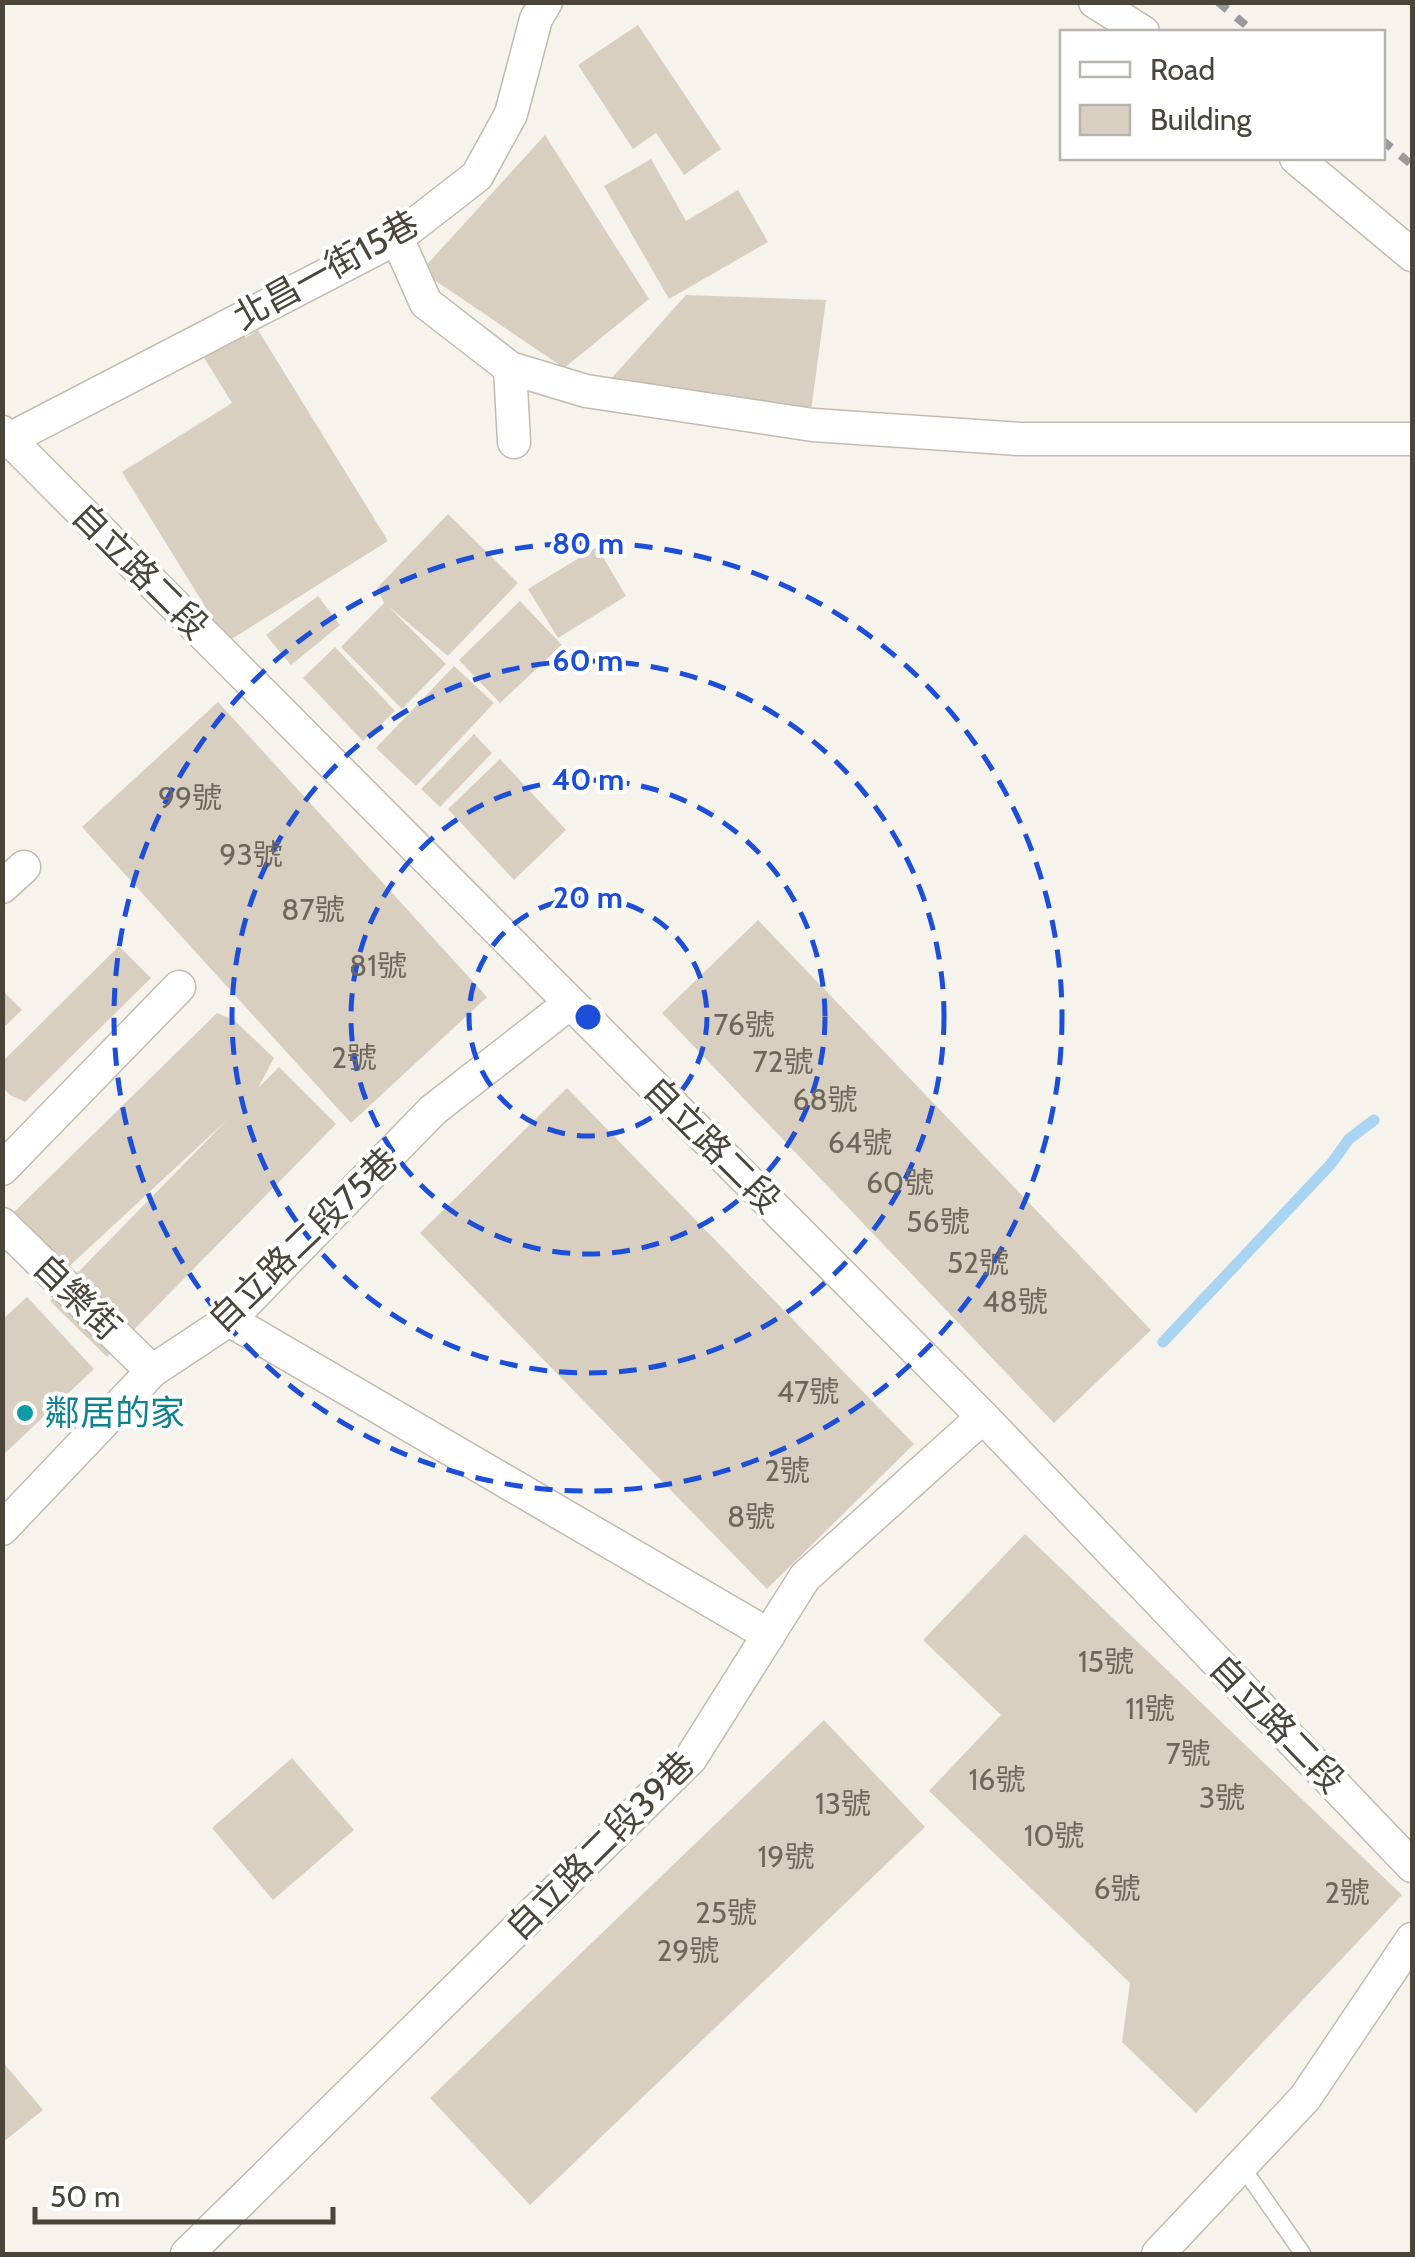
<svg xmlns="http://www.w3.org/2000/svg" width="1415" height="2257" viewBox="0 0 1415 2257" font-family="Cabin,'Noto Sans TC',sans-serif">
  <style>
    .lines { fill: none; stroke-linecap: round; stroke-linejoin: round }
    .stream { stroke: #a9d4f2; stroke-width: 11 }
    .building { fill: #d8cfc1 }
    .lane-casing { stroke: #c2bbae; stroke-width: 18 }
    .street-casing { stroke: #c2bbae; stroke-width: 35 }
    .lane { stroke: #fff; stroke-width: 15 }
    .street { stroke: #fff; stroke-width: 32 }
    .rail { stroke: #9a9a9a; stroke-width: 8; stroke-dasharray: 12 12; stroke-linecap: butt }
    .ring { fill: none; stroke: #1d4ed8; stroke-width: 5; stroke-dasharray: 18 12 }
    .culture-dot { fill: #0f9aa8; stroke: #fff; stroke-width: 4 }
    .labels { text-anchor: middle; stroke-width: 8; stroke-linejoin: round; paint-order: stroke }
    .number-label { font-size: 30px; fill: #6e675b }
    .street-label { font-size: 35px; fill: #4b4439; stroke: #fff }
    .culture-label { font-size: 35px; fill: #0d838f; stroke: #fff; text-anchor: start }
    .centre { fill: #1d4ed8; stroke: #fff; stroke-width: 5 }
    .ring-label { font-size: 30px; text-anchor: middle; font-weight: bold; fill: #1d4ed8; stroke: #fff; stroke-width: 8; stroke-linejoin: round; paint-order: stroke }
  </style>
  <rect width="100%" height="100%" fill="#f6f3ec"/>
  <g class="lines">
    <path class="stream" d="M1163 1342 1331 1164 1349 1139 1374 1120"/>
  </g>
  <path class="building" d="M638 25 721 149 684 175 656 133 633 149 578 65Z
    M545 135 649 299 564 368 421 271Z
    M651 159 686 221 738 190 768 242 669 299 604 186Z
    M686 295 826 300 810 418 602 389Z
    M258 330 388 541 227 642 122 472 232 403 203 356 242 331 246 338Z
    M448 514 518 583 448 656 389 607 446 664 402 709 341 647 384 603 377 588Z
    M597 547 626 596 558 638 528 589Z
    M318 596 340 625 291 665 266 635Z
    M520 601 562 645 500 703 459 660Z
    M335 647 395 711 363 741 303 678Z
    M454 666 494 703 416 786 376 748Z
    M218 702 487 997 351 1123 82 827Z
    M474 734 492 753 440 807 421 789Z
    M500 759 566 830 514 880 448 809Z
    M758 920 1151 1330 1054 1423 662 1013Z
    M119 946 151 978 25 1102 10 1095 2 1087 4 1060Z
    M2 990 22 1010 2 1029Z
    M217 1013 234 1020 274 1058 258 1088 279 1067 336 1124 107 1357 50 1301 227 1120 48 1286 12 1214Z
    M567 1088 914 1444 767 1589 420 1233Z
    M27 1297 94 1369 2 1456V1320Z
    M1025 1534 1402 1895 1196 2113 1122 2042 1130 1983 929 1791 1001 1715 923 1640Z
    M824 1720 925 1827 530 2205 430 2098Z
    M292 1758 354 1830 273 1900 212 1828Z
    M2 2061 43 2110 2 2143Z"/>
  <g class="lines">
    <defs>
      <path id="lane" d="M1243 2168 1303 2254"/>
      <path id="street" d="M1095 2 1143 32
        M1296 158 1412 255
        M397 238 426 303 510 368 586 391 813 425 1020 439H1412
        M510 368 514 442
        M2 432 983 1417 1412 1866
        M2 443 397 238 477 176 511 114 536 19 546 2
        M2 887 24 867
        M2 1169 179 987
        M2 1224 152 1371
        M229 1320 769 1635
        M2 1529 152 1371 229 1320 433 1110 570 1003
        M187 2254 691 1758 805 1577 983 1417
        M1158 2254 1305 2098 1412 1939"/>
    </defs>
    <use href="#lane" class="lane-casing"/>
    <use href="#street" class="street-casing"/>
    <use href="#lane" class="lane"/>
    <use href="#street" class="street"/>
    <path class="rail" d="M1218 2 1254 32
      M1382 140 1412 165"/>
  </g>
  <g class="ring">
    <circle cx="588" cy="1017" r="119"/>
    <circle cx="588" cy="1017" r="237"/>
    <circle cx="588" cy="1017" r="356"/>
    <circle cx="588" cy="1017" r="474"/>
  </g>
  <circle class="culture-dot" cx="25" cy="1413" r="10"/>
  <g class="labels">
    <g class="number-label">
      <text x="190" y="808">99號</text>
      <text x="251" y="865">93號</text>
      <text x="313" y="920">87號</text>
      <text x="378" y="976">81號</text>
      <text x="744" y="1035">76號</text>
      <text x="354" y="1068">2號</text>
      <text x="783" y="1072">72號</text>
      <text x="825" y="1110">68號</text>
      <text x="860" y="1153">64號</text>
      <text x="900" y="1193">60號</text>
      <text x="938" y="1232">56號</text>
      <text x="978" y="1273">52號</text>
      <text x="1015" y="1312">48號</text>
      <text x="808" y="1402">47號</text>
      <text x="787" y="1481">2號</text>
      <text x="751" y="1527">8號</text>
      <text x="1106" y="1672">15號</text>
      <text x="1150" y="1719">11號</text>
      <text x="1188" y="1764">7號</text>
      <text x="997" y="1790">16號</text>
      <text x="1222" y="1808">3號</text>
      <text x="843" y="1814">13號</text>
      <text x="1054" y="1846">10號</text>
      <text x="786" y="1867">19號</text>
      <text x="1117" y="1899">6號</text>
      <text x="1347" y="1903">2號</text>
      <text x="726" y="1923">25號</text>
      <text x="688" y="1961">29號</text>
    </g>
    <g class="street-label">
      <text transform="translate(326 270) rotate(-29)" y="12">北昌一街15巷</text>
      <text transform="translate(140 571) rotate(45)" y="12">自立路二段</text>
      <text transform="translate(712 1145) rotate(45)" y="12">自立路二段</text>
      <text transform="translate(303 1240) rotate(-44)" y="12">自立路二段75巷</text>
      <text transform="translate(77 1297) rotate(44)" y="12">自樂街</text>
      <text transform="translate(1277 1724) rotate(46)" y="12">自立路二段</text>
      <text transform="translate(600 1846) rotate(-45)" y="12">自立路二段39巷</text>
    </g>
    <g class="culture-label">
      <text x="45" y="1425">鄰居的家</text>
    </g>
  </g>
  <circle cx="588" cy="1017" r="15" class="centre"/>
  <g class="ring-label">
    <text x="588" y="554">80 m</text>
    <text x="588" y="671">60 m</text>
    <text x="588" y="790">40 m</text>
    <text x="588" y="908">20 m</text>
  </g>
  <rect width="1415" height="2257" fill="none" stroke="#4b4439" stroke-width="10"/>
  <rect x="1060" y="30" width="325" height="130" fill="#ffffff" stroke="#b7b4b0" stroke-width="2.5"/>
  <rect x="1080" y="62" width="50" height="15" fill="#ffffff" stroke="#b7b4b0" stroke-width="2.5"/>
  <text x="1150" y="80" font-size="30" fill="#4b4439">Road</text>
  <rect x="1080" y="105" width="50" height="30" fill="#d8cfc1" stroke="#b7b4b0" stroke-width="2.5"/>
  <text x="1150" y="130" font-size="30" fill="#4b4439">Building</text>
  <path d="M35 2207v15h298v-15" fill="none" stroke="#4b4439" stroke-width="5"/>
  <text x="50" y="2207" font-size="30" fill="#4b4439" stroke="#ffffff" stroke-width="8" paint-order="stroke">50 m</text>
</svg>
